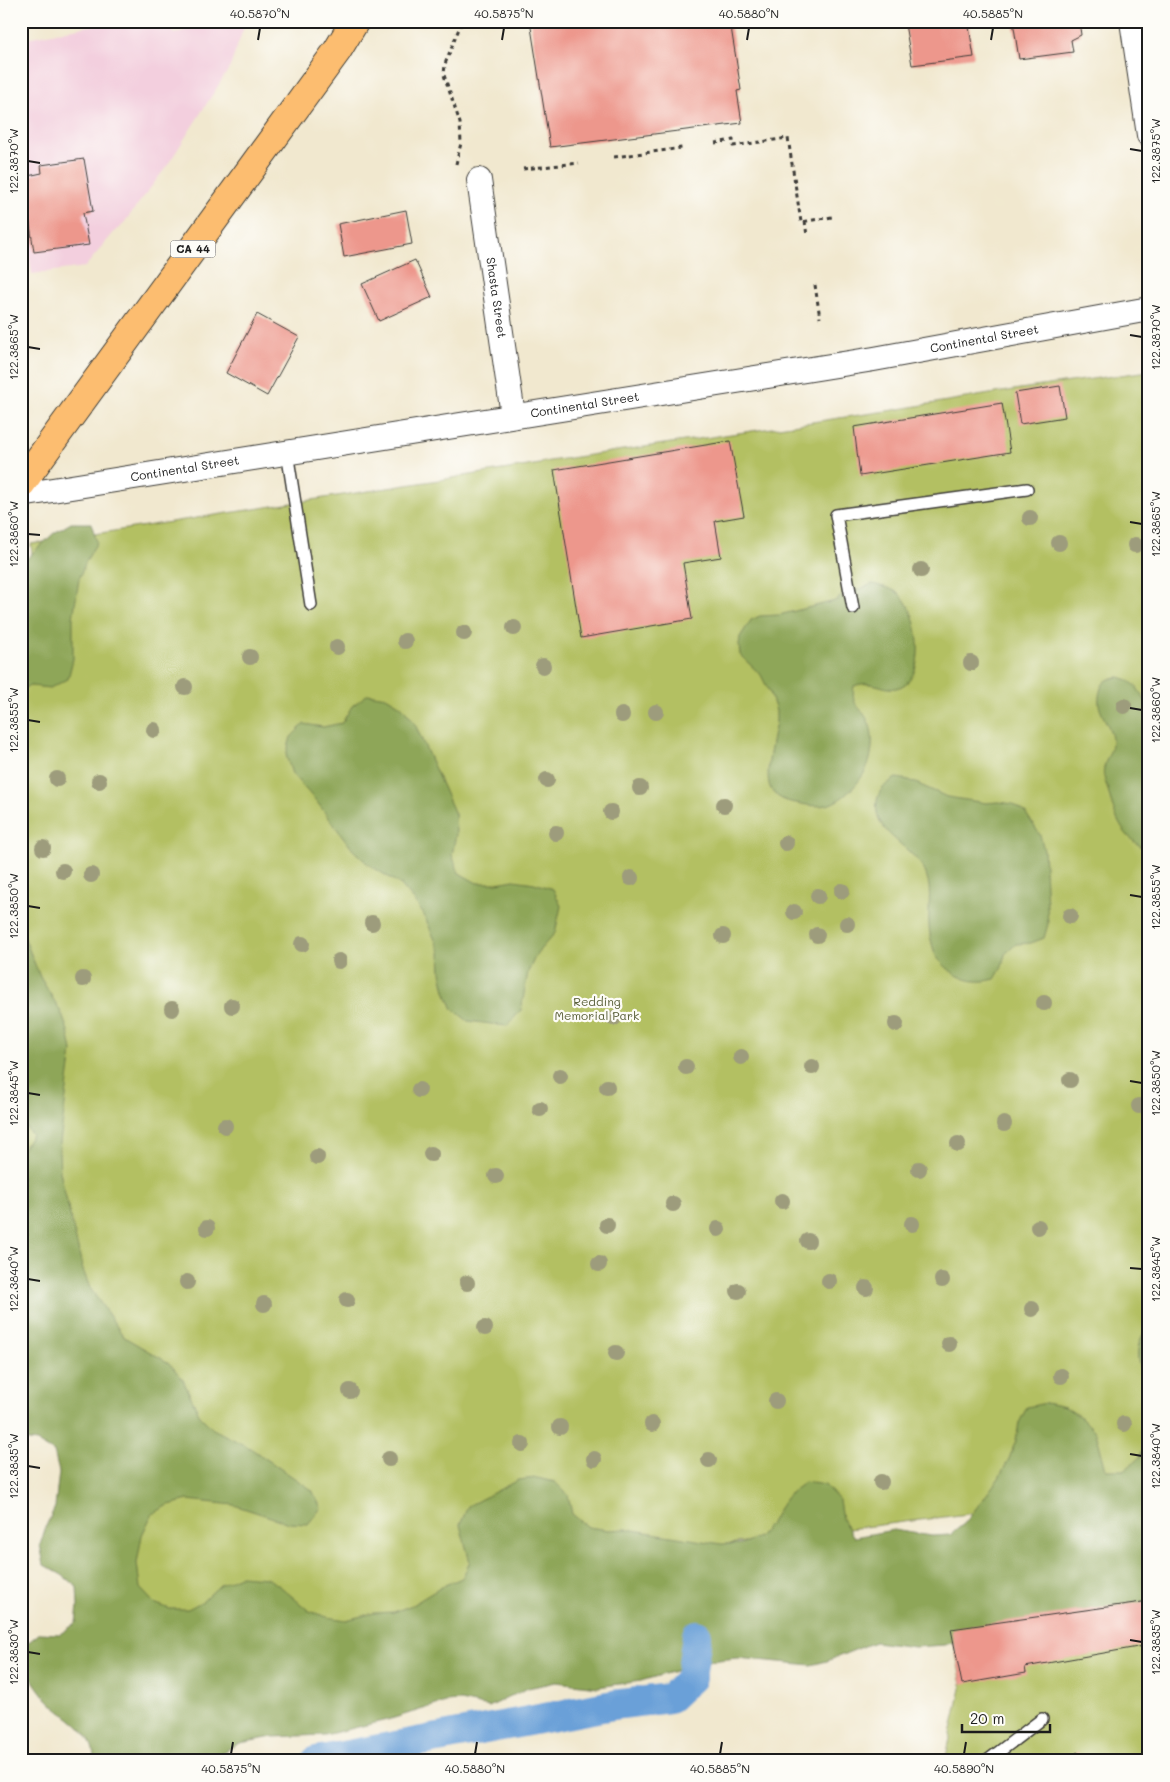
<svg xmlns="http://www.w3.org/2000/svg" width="1170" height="1782" viewBox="0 0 1170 1782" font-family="Mali,sans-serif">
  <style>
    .built { fill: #f3cfde }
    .green { fill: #b3c062; stroke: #686e3f }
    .forest { fill: #8ea658; stroke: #55613a }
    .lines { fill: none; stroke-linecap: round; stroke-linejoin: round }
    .canal { stroke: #6ba0d8; stroke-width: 30 }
    .building { fill: #ed978c }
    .service-casing { stroke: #3c3b37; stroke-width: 14 }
    .minor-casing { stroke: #3c3b37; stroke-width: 26 }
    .motorway-casing { stroke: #3c3b37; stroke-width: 30 }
    .path { stroke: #3c3b37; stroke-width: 3; stroke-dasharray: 4 4; stroke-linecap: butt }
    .service { stroke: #fff; stroke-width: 11 }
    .minor { stroke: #fff; stroke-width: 24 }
    .motorway { stroke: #fcbd6f; stroke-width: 28 }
    .tree { fill: #9d9c7c }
    .ticks { fill: none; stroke: #1c1c1c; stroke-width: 2 }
    .labels { text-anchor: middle; stroke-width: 4.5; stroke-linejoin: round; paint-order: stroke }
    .shield { fill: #fdfcf7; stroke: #605f5e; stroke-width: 1 }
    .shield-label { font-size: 11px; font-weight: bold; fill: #1c1c1c }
    .street-label { font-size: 12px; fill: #1c1c1c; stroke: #fdfcf7 }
    .park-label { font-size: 12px; fill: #585e38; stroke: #fdfcf7 }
    .neatline { fill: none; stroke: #1c1c1c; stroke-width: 2 }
    .ticks-label { font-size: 12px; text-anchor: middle; fill: #1c1c1c }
  </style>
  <rect width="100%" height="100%" fill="#fdfcf7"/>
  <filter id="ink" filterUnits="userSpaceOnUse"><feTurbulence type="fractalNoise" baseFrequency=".02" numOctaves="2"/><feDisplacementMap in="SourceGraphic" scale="10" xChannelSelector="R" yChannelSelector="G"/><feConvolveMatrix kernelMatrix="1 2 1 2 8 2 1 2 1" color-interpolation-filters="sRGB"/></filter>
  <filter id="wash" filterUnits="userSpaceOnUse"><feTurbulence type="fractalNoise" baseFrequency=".0096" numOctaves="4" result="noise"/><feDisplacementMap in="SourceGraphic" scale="20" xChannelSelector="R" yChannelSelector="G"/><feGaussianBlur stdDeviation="1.12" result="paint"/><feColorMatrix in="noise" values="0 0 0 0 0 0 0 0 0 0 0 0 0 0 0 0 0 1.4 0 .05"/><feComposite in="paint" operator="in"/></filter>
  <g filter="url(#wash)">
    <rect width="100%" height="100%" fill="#f1e8cf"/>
    <path class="built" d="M115 21H171L174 34 213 21H246L230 67 167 166 120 228 116 230 85 267 32 274 21 202V39Z"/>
    <path class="green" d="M1149 371V1504L1000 1510 536 1568 108 1703 21 1203V666L42 663 31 544 515 468 540 464 543 462 893 410 1020 389Z
      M1149 1588V1761H945L962 1684 951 1629Z"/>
    <path class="forest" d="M71 523H91L97 542 86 561 79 579 73 618V659L68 679 50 688 31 686 21 688V564L54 533Z
      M873 584C883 587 894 588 901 596 919 613 928 673 902 686 886 694 875 678 854 686 851 707 858 703 867 719 874 731 873 746 870 759 865 778 845 800 827 805 817 807 806 805 797 803 787 802 776 798 771 789 763 775 774 736 776 721V711L770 693 761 675 740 655 739 645 740 637 751 620 760 616 779 615 835 601 843 595Z
      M1119 677 1128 680 1136 686 1146 702 1148 712 1149 722 1144 751 1145 762 1149 774V851C1121 837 1115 818 1108 790 1106 783 1102 775 1104 768 1106 757 1113 750 1112 739 1109 718 1093 712 1101 688 1104 680 1110 678 1119 677Z
      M368 694 386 697 401 706 414 722 455 814 456 834 452 855 459 873 477 883H497L514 880 534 883 553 889 561 906 555 933 537 953 528 972 521 1010 507 1026 468 1021 453 1009 445 991 441 972 440 951 424 915 414 900 401 885 368 864 353 850 317 802 292 774 286 755 291 737 304 724 323 727 342 723 352 706Z
      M896 778 909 780 947 797 986 803 999 802 1013 804 1025 812 1040 835 1044 850 1048 924 1044 938 1031 943 1016 944 1005 954 1002 967 995 979C980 983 966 982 952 972 947 968 940 962 936 956 931 944 928 927 929 915 929 902 931 889 927 877 918 846 871 836 877 801 879 789 886 784 896 778Z
      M21 929 40 977 61 1012 68 1031 72 1051 59 1150 60 1172 83 1270 90 1288 124 1337 169 1363 182 1378 200 1416 213 1429 250 1448 312 1490 321 1508 308 1524 289 1523 234 1505 188 1500 169 1505 152 1514 142 1535 137 1563 140 1588 154 1603 170 1609H188L203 1601 220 1585 240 1576 267 1578 281 1587 309 1611 327 1617 346 1620 374 1613 394 1612 412 1605 445 1585 462 1578 470 1562 460 1525 468 1506 518 1480 537 1478 555 1482 568 1495 572 1514 588 1527 608 1530 627 1529 721 1544H741L759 1537 771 1523 779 1508 790 1493 805 1482 825 1485 839 1500 842 1519 854 1537 893 1530 932 1536 950 1535 965 1523 999 1478 1009 1459 1016 1440 1019 1423 1027 1407 1046 1403 1065 1407 1082 1418 1096 1432 1106 1470H1125L1140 1457 1146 1439 1149 1437V1619L998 1627 945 1645 915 1647 875 1642 827 1661 811 1665 737 1658 709 1661 641 1681 598 1687 556 1682 528 1688 489 1707 460 1701 446 1702 391 1719 325 1735 273 1737 240 1743 205 1761H94C95 1729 65 1719 47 1699 37 1689 30 1675 23 1664L26 1644 40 1633 60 1634 76 1623 78 1606 77 1587 62 1575 44 1565 40 1545 46 1526 55 1507 59 1472 54 1452 37 1442 21 1440V1376H23C24 1362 27 1346 21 1332V1151L32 1135 21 1121Z
      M1149 1327V1387C1136 1369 1132 1344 1149 1327Z"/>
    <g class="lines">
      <path class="canal" d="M316 1761 613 1705 670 1698 691 1678 697 1635"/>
    </g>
    <g id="blocks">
      <path class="building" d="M530 21H730L741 90 737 91 742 123 550 147Z
        M922 21H968L974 57 912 65 905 24Z
        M1013 21H1079L1081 35 1071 40 1073 52 1019 59Z
        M84 159 93 211 83 213 89 245 34 252 23 177 42 173 41 165Z
        M406 210 412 244 344 257 338 224Z
        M415 260 432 297 379 321 362 284Z
        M257 314 299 337 267 396 226 373Z
        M1060 386 1065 417 1020 424 1015 393Z
        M1002 403 1010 452 860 476 854 427Z
        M730 441 744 516 715 521 721 557 683 563 692 619 581 638 554 470Z
        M1149 1601V1645L1025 1667 1026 1673 962 1684 951 1629Z
        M1077 1752 1087 1761H1069Z"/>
    </g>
  </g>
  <g filter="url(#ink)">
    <use href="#blocks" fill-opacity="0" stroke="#3c3b37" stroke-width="1"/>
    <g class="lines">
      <defs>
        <path id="service" d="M287 452 311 605
          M853 608 836 515 1027 489
          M987 1761 1042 1719"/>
        <g id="minor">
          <path d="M1132 21 1149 135"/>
          <path id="s1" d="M479 180 513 415"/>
          <path id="s2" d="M21 495 874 359 1149 309"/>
        </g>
        <path id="motorway" d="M21 484 337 51 355 21"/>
      </defs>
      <use href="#service" class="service-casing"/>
      <use href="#minor" class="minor-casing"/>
      <use href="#motorway" class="motorway-casing"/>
      <path class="path" d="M715 143 733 140V146L788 138 801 222 832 217
        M614 157 682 148
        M456 164 461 143 460 123 444 75 445 64 462 21
        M523 169 579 163
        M805 221 807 236
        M815 285 820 318"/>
      <use href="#service" class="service"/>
      <use href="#minor" class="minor"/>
      <use href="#motorway" class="motorway"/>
    </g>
    <g class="tree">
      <circle cx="1030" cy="518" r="8"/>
      <circle cx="1059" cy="543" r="8"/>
      <circle cx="1135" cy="545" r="8"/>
      <circle cx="921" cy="570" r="8"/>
      <circle cx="514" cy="628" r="8"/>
      <circle cx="464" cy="633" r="8"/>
      <circle cx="405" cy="641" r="8"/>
      <circle cx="337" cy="647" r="8"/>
      <circle cx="250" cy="657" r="8"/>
      <circle cx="971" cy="663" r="8"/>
      <circle cx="543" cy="666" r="8"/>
      <circle cx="185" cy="687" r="8"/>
      <circle cx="1124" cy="706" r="8"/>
      <circle cx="656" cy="712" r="8"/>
      <circle cx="622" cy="715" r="8"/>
      <circle cx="154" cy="730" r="8"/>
      <circle cx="57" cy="779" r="8"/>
      <circle cx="547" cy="780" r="8"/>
      <circle cx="99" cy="781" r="8"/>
      <circle cx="640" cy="788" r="8"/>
      <circle cx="724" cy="805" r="8"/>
      <circle cx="611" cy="812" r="8"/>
      <circle cx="556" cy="833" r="8"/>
      <circle cx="786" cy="843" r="8"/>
      <circle cx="43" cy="848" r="8"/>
      <circle cx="63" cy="871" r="8"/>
      <circle cx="91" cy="875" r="8"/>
      <circle cx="631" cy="878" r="8"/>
      <circle cx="842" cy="891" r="8"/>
      <circle cx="818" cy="896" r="8"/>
      <circle cx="794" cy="912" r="8"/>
      <circle cx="1070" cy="916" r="8"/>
      <circle cx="372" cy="923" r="8"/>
      <circle cx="847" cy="924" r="8"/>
      <circle cx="817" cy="935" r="8"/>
      <circle cx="723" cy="936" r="8"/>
      <circle cx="302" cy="944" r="8"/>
      <circle cx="339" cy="961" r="8"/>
      <circle cx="83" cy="979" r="8"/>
      <circle cx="1044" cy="1003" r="8"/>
      <circle cx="232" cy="1006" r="8"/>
      <circle cx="172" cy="1009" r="8"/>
      <circle cx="614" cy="1018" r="8"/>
      <circle cx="896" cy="1024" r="8"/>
      <circle cx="741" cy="1057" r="8"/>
      <circle cx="686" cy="1067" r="8"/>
      <circle cx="812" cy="1067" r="8"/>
      <circle cx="560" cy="1076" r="8"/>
      <circle cx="1070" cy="1080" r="8"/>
      <circle cx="607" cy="1087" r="8"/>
      <circle cx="419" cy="1090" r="8"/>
      <circle cx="1139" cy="1106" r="8"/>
      <circle cx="540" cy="1109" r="8"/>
      <circle cx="1004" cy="1124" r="8"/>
      <circle cx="225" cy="1126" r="8"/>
      <circle cx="958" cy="1144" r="8"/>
      <circle cx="431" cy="1154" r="8"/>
      <circle cx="317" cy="1157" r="8"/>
      <circle cx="919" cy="1169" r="8"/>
      <circle cx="496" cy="1176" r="8"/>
      <circle cx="782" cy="1201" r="8"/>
      <circle cx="673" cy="1204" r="8"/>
      <circle cx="912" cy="1224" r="8"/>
      <circle cx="607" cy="1225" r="8"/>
      <circle cx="1038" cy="1227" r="8"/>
      <circle cx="207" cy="1228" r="8"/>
      <circle cx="718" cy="1229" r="8"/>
      <circle cx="808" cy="1241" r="8"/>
      <circle cx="599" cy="1264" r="8"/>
      <circle cx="942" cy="1280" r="8"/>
      <circle cx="829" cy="1281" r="8"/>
      <circle cx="187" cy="1282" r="8"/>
      <circle cx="467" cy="1283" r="8"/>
      <circle cx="866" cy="1288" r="8"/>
      <circle cx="738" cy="1291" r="8"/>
      <circle cx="347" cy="1300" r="8"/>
      <circle cx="264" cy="1304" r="8"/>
      <circle cx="1032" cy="1309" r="8"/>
      <circle cx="485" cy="1328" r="8"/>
      <circle cx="949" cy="1344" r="8"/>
      <circle cx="616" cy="1353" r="8"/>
      <circle cx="1061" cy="1376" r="8"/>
      <circle cx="350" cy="1391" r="8"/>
      <circle cx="776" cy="1401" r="8"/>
      <circle cx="652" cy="1424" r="8"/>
      <circle cx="1124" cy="1424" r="8"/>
      <circle cx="560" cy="1427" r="8"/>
      <circle cx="522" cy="1444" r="8"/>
      <circle cx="389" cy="1459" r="8"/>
      <circle cx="594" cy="1459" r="8"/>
      <circle cx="709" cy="1460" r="8"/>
      <circle cx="881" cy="1482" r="8"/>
    </g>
  </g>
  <path class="ticks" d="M258 40 260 28M502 40 504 28M747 40 749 28M991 40 993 28M1130 149 1142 151M28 161 40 163M1130 335 1142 337M28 347 40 349M1130 522 1142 524M28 534 40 535M1130 708 1142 710M28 720 40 722M1130 895 1142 897M28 906 40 908M1130 1081 1142 1083M28 1093 40 1095M1130 1268 1142 1269M28 1279 40 1281M1130 1454 1142 1456M28 1466 40 1468M1130 1640 1142 1642M28 1652 40 1654M231 1754 233 1742M475 1754 477 1742M720 1754 722 1742M964 1754 966 1742"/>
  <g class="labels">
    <rect class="shield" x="170.5" y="240.5" width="45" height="17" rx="4"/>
    <g class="shield-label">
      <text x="193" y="253">CA 44</text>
    </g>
    <g class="street-label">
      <text dy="4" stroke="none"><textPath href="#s1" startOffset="119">Shasta Street</textPath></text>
      <text dy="4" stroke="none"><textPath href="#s2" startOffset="976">Continental Street</textPath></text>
      <text dy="4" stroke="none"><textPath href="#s2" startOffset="571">Continental Street</textPath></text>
      <text dy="4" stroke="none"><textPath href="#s2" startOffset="166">Continental Street</textPath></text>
    </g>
    <g class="park-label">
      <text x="597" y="1006">Redding<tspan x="597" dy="14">Memorial Park</tspan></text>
    </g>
  </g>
  <rect width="1170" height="1782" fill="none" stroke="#fdfcf7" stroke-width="55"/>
  <path d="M962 1724v8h88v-8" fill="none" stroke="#1c1c1c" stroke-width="2.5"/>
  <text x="970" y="1724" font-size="15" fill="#1c1c1c" stroke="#fdfcf7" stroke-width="4" paint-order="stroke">20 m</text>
  <rect x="28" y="28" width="1114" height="1726" class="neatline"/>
  <g class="ticks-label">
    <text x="260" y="18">40.5870°N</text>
    <text x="504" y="18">40.5875°N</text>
    <text x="749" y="18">40.5880°N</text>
    <text x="993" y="18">40.5885°N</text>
    <text transform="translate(1156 151) rotate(-90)" y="4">122.3875°W</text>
    <text transform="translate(14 161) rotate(-90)" y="4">122.3870°W</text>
    <text transform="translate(1156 337) rotate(-90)" y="4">122.3870°W</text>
    <text transform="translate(14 347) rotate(-90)" y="4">122.3865°W</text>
    <text transform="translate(1156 524) rotate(-90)" y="4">122.3865°W</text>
    <text transform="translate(14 534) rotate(-90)" y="4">122.3860°W</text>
    <text transform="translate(1156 710) rotate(-90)" y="4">122.3860°W</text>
    <text transform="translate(14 720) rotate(-90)" y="4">122.3855°W</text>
    <text transform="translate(1156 897) rotate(-90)" y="4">122.3855°W</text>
    <text transform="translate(14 906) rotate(-90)" y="4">122.3850°W</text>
    <text transform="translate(1156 1083) rotate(-90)" y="4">122.3850°W</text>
    <text transform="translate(14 1093) rotate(-90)" y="4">122.3845°W</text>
    <text transform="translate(1156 1269) rotate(-90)" y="4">122.3845°W</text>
    <text transform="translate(14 1279) rotate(-90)" y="4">122.3840°W</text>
    <text transform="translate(1156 1456) rotate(-90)" y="4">122.3840°W</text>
    <text transform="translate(14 1466) rotate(-90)" y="4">122.3835°W</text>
    <text transform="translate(1156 1642) rotate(-90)" y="4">122.3835°W</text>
    <text transform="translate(14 1652) rotate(-90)" y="4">122.3830°W</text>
    <text x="231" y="1773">40.5875°N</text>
    <text x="475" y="1773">40.5880°N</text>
    <text x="720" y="1773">40.5885°N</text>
    <text x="964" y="1773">40.5890°N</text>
  </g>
</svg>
